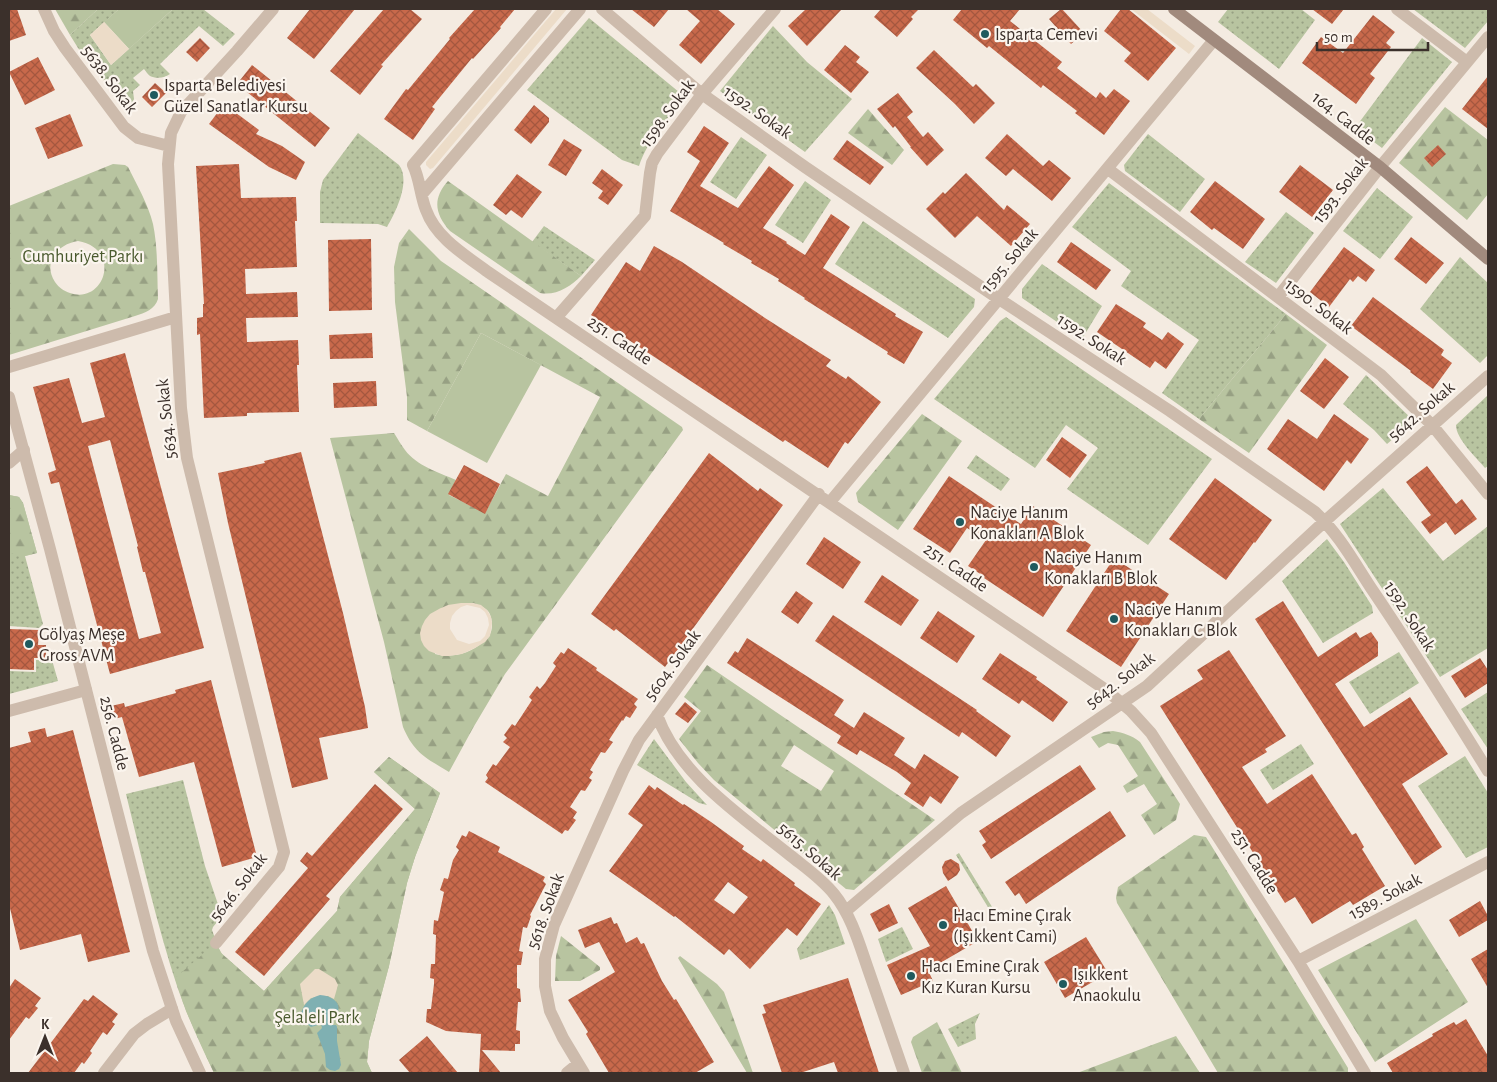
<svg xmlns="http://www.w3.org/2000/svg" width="1497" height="1082" viewBox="0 0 1497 1082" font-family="'Alegreya Sans',sans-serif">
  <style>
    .green { fill: url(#green-dots) }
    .forest { fill: url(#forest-firs); fill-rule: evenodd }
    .pitch { fill: #b8c4a0 }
    .plaza { fill: #ecdcc8; fill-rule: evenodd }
    .water { fill: #7fb0b2 }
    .building { fill: url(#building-cross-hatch); fill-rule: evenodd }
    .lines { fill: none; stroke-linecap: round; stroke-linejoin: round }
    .minor { stroke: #cdbbac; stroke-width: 12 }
    .tertiary { stroke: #cdbbac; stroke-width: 12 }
    .secondary { stroke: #a18a7d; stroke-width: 12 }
    .poi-dot { fill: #1f5a5e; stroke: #fbf5ee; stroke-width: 2 }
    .labels { text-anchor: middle; stroke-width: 4.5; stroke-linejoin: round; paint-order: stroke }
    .poi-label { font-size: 18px; fill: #3b302b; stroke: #fbf5ee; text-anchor: start }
    .street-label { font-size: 18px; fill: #3b302b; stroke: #fbf5ee }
    .park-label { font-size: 18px; fill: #4a5a2e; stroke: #fbf5ee }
  </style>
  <defs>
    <pattern id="green-dots" width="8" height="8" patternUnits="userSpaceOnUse" patternTransform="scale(1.25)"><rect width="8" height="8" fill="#b8c4a0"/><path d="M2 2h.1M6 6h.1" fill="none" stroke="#97a083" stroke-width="1.8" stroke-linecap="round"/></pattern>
    <pattern id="forest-firs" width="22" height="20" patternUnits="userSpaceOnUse" patternTransform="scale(1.25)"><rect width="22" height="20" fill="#b8c4a0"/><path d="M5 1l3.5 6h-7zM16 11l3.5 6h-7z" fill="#97a083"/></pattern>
    <pattern id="building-cross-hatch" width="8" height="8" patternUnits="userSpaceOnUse" patternTransform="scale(1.25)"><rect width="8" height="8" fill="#c8694b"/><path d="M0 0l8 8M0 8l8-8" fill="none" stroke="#a4573f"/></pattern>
  </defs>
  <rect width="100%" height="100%" fill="#f4ebe1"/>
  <path class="green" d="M98 9H119L90 35 111 65 173 9H203L235 34 223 46 199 26 160 64 170 74C165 78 156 79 150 76 147 74 146 71 144 69L133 78 140 85 133 91 134 99 129 112 78 48 70 35Z
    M1228 9H1301L1315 20 1279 69 1218 22Z
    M1413 9H1488V21L1465 48Z
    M589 18 685 97C668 118 648 139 639 166L622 160 527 90Z
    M773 26 807 62 852 99 805 152 720 91Z
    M1422 38 1452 62 1382 148 1355 128Z
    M358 133 399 165C411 181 396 212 387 227L378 224 320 223V192L323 180Z
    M1148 134 1205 179 1180 212 1125 171 1124 165Z
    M741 137 767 155 736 199 710 182Z
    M805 181 831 200 803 243 775 225Z
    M1109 183 1286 314 1199 419 1162 393 1199 340 1121 286 1131 271 1072 227Z
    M1377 188 1413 217 1380 259 1343 231Z
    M1286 212 1314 233 1276 283 1245 262Z
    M863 221 975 299 974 307 948 338 835 264Z
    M544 226 595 260 581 276 532 242Z
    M1460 257 1488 283V355L1480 363 1420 309Z
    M1042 264 1102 306 1082 339 1022 298V289Z
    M1006 317 1212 459 1148 545 1067 489 1098 448 1066 425 1035 468 934 399 1000 321Z
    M1366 375 1414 421 1387 444 1374 430 1343 404Z
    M1488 395V466L1485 468C1476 457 1456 439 1456 425Z
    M976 455 1010 479 1001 491 967 468Z
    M1383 488 1443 561 1488 526V648L1440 677 1340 524Z
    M9 495 19 497 23 503 37 553 25 556 43 624 39 628 9 626Z
    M1327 539 1344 562 1372 606 1373 613 1323 643 1282 581Z
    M1399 652 1419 683 1370 714 1349 682Z
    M36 660H52L58 681 9 694V671L36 672Z
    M1488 692V749L1461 709Z
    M654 739 686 782 707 805 699 803 637 765Z
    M1301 744 1314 764 1273 790 1260 770Z
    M1465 756 1488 793V847L1466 858 1418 786Z
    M389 757 440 793 415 857 407 883 389 966 369 1041 367 1062 372 1073H214C201 1046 188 1018 178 989 157 926 142 859 126 794L183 780 205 866 222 916 213 927 212 930 220 952 264 991 337 911 340 897 415 809 374 772Z
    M959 853 997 915 994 917 956 855Z
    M829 905 835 915 845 944 800 960 797 949Z
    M902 927 913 949 886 962 878 939Z
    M980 1013 975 1024 976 1039 958 1047 948 1029Z"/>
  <path class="forest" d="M55 9H98L70 35Z
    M1445 107 1488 140V194L1467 220 1399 163Z
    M868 109 904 150 892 165 848 133Z
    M113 164 125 165 128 167C137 185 148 204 153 224 158 248 157 274 158 299 155 309 145 313 135 316L9 355V206ZM78 241C123 249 104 305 70 293 64 291 59 288 55 282 42 262 58 244 78 241Z
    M448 181 581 276C570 287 556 296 540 293L450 231C435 214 432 199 448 181Z
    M409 229 441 261 682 427 683 430 505 674 473 728 449 772C426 758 414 753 403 727L384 642 330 438 394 433C398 439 401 445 405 450 417 466 438 472 456 480L449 495 485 513 506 474 548 496 600 397 481 333 427 431 407 420V397L395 302 394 267 399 243ZM473 603C477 605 484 607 487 610 491 614 492 620 492 625 492 633 489 637 483 642 469 654 453 658 435 654L439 609Z
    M1286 314 1327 345 1249 453 1199 419Z
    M922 414 962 441 898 530 858 502 856 493Z
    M9 495 19 497 23 503 37 553 25 556 9 553Z
    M707 665 935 820 854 890 846 889 714 780 698 763 679 739 701 711 684 697ZM794 745 834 771 821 791 781 766Z
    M1113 731C1124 733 1131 735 1140 742L1180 804 1176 820 1154 835 1141 815 1157 804 1144 784 1127 793 1123 786 1138 776 1118 745 1108 743 1099 748 1091 737 1104 732Z
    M389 757 440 793 415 857 407 883 389 966 369 1041 367 1062 372 1073H214L186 1011 175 978 216 943 222 954 264 991 337 911 340 897 415 809 374 772ZM338 985 334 999 338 1005 335 1018 328 1021 330 1026 337 1027V1041L341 1065 335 1071C324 1070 326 1060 324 1051 323 1046 320 1041 318 1036L322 1028 321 1024 301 1013 304 1005 300 989Z
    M1194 835 1206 837 1348 1068V1073H1218L1117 903 1116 898 1118 887Z
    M1416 919 1468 1002 1375 1062 1318 970Z
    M561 936 600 967V970L580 981H555L556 956Z
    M680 956 717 984 724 992 753 1073H747L678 958Z
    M937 1022 962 1073H922L911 1042 913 1037Z
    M1176 1036 1200 1073H1077Z"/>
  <path class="pitch" d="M119 9H173L129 49 104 22Z
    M481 333 541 365 487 463 427 431Z"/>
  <path class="plaza" d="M556 9H567L433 168 430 169 426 165V162Z
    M1131 9H1147L1195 46 1189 54Z
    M104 22 129 49 111 65 90 35Z
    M461 603H473L481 605 487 610 491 617 492 623 490 636 485 642 475 648 462 654 449 656H442L429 651 424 646 421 640 420 633 422 626 425 620 430 614 439 609 448 605ZM467 605 480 608 485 612 488 618 489 625 485 636 480 641 469 644 457 640 450 629V623L452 616 456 611 461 607Z
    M315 969H319L335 979 338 985 334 999 328 996 311 998 304 1005 300 984Z"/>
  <path class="water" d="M320 995C338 996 347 1011 328 1021L330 1025H336L337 1027V1041L341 1065 339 1069 335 1071 330 1070 326 1067 325 1054 317 1033 322 1028 321 1024 311 1027 306 1023 301 1013C305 1002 310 998 320 995Z"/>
  <path class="building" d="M9 9H17L26 35 9 41Z
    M310 9H355L314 59 287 38Z
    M384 9H410L422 19 381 65 383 66 360 95 330 71Z
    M475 9H515L500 27 501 28 473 59 472 58 432 107 435 109 413 140 384 119 406 89 408 90 450 39 449 38Z
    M631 9H669L654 27Z
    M686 9H717L735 24 701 64 679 45 700 21Z
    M806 9H842L807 46 788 26Z
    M881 9H919L911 17 913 19 897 37 874 17Z
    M962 9H1020L1010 21 1062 62 1057 68 1096 98 1100 92 1106 98 1114 89 1130 101 1104 135 1075 113 1077 111 1043 85 1041 88 989 46 987 48 953 20Z
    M1061 9H1062L1084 33 1071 44 1049 19Z
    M1121 9H1128L1176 48 1148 81 1124 61 1131 53 1104 31Z
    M1312 9H1344L1332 24Z
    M1373 15 1395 32 1386 43 1391 47 1370 74 1375 78 1356 104 1302 63 1321 37 1343 53Z
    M200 38 210 48 197 62 186 52Z
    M845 45 860 57 856 62 869 72 851 93 824 70Z
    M934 50 973 87 976 84 995 103 974 124 955 104 916 68Z
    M38 57 55 90 25 105 9 72Z
    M252 65 330 128 315 147 237 84Z
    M1488 76V129L1462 109Z
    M155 83 166 93 152 107 142 97Z
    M898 93 913 112 907 117 923 137 928 132 944 150 927 166 910 147H911L895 126 893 128 877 109Z
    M224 104 259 130 256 134 282 146 305 162 296 180 269 167 209 124Z
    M534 105 549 118V122L531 144 514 130Z
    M70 114 83 146 48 159 35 128Z
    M704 126 729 143 700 186 738 208 769 166 794 185 763 228 787 242 786 243 805 255 831 214 850 227 823 268 896 314 895 316 923 332 904 364 887 354 888 352 804 299 805 298 778 281 779 279 751 263 752 261 723 244 724 243 670 211 700 161 687 152Z
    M1007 134 1043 166 1049 160 1071 178 1052 201 1013 169 1006 176 985 158Z
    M564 139 582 150 566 176 548 165Z
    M847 140 884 167 870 185 833 159Z
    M1438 145 1446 154 1432 167 1424 158Z
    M239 164 241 198 296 197 297 221H295L297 267 245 269 246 294 297 292 298 317 246 318 247 342 298 340 299 365H297L299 412 247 413V416L204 418 200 334 197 335V318L203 317V304H204L196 166Z
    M1300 165 1333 190 1312 217 1279 192Z
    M602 169 623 185 608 205 598 198 603 191 592 183Z
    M966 173 1004 210 1007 205 1030 224 1011 246 977 216 955 238 926 209 943 192 945 194Z
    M517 174 542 192 522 218 511 210 506 215 493 205Z
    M1215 181 1265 219 1243 249 1214 228 1212 230 1190 212Z
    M1411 237 1444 263 1426 284 1394 259Z
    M371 239 372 310 329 311 328 240Z
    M1071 242 1111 270 1096 290 1057 262Z
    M654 246 682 262 765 318 831 360 826 366 846 379 848 376 881 402 848 444 845 442 828 468 785 440 783 442 591 315 626 262 640 271Z
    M1344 247 1375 270 1366 282 1358 276 1353 282 1350 279 1329 307 1310 292Z
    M1373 297 1444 350 1441 355 1452 363 1433 389 1410 372 1411 371 1351 326Z
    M1116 304 1146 323 1143 327 1162 340 1168 332 1184 344 1166 369 1155 361 1150 368 1097 332Z
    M372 333 373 358 330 359 329 335Z
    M125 353 204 648 110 674 59 482 51 484 48 473 56 470 33 387 69 378 82 423 105 417 90 363ZM110 440 138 546 137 547 143 572H145L161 633 139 639 88 446Z
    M1325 358 1349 377 1324 409 1300 391Z
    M376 381 377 406 334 408 333 383Z
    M1334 414 1369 439 1351 464 1347 460 1324 491 1267 449 1288 419 1317 439Z
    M1062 437 1087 455 1070 478 1046 460Z
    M301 452 343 613 365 707 368 728 319 738 328 779 292 788 228 523 218 473 265 463 264 461Z
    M709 453 758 491 760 488 783 505 665 667 616 629 614 631 591 614Z
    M464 465 500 484 485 514 448 494Z
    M1427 466 1456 504 1462 499 1477 519 1455 535 1446 522 1430 534 1421 522 1431 515 1406 482Z
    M949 476 1021 524 1033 506 1091 545 1043 617 984 578 985 577 968 566 986 540 967 528 950 553 913 529Z
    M1215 478 1272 520 1255 543 1254 542 1226 580 1169 539Z
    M824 537 861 562 843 589 806 564Z
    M1114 558 1169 594 1121 667 1066 631Z
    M882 575 919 600 901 626 864 602Z
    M796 591 813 603 798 624 781 612Z
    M1283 601 1318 657 1356 632 1360 638 1371 632 1378 642V656L1335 684 1364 727 1410 697 1448 754 1402 784 1442 847 1415 865 1255 619Z
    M938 611 975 636 957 663 920 638Z
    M833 615 977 710 976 711 1011 736 996 757 962 732 959 737 815 641Z
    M9 629 39 630 38 645H46V658H34V670L9 669Z
    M747 638 844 700 834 715 854 728 864 712 905 738 894 755 915 769 924 754 959 777 941 804 930 796 923 807 904 794 911 783 897 772 860 750 857 755 837 743 841 736 727 663 735 651 738 653Z
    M568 648 597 668 596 670 638 699 634 704 637 707 630 718 626 716 623 721 622 720 609 740 613 742 605 753 601 752 590 770 593 772 589 778 592 780 585 791 581 790 570 807 577 812 573 818 576 820 568 831 565 830 562 834 485 782 488 778 486 775 493 764 496 766 510 747 503 742 507 738 504 735 512 724 515 726 532 700 529 697 537 686 540 689 545 683 556 666 553 663 561 652 564 654Z
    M1229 650 1286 736 1265 749 1267 752 1242 767 1267 804 1312 774 1352 835 1356 833 1364 847 1362 849 1385 886 1353 905 1350 901 1312 924 1295 897 1285 903 1160 706 1203 679 1197 670Z
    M1000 653 1037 677 1036 679 1068 702 1053 722 1022 700 1019 704 982 679Z
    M1480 658 1488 670V683L1465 698 1451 676Z
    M211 680 257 857 222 867 194 762 139 777 122 717 114 719 111 706 124 703 125 707 176 693 175 690Z
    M685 702 697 712 688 723 675 714Z
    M45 728 47 737 73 730 130 952 88 962 81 934 20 950 9 904V748L31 742 28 732Z
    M1080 765 1096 789 991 859 982 845 986 842 979 831Z
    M375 784 403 809 326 896 330 899 264 976 235 952 308 868 300 861 307 852 312 856Z
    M649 785 655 790 657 787 683 805 684 804 711 822 744 846 742 849 761 862 763 859 795 883 794 885 821 904 797 936 787 928 750 969 729 949 724 955 675 916 674 917 649 899 609 871 643 825 628 814ZM728 882 748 897 734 914 714 900Z
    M1110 811 1126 836 1026 904 1019 893 1015 896 1005 882Z
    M469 831 500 847 498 852 545 877 543 881 546 884 530 915 531 916 527 928 523 927 519 951 523 952 521 965H517V988L520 989 521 1002H518L516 1030 520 1031V1044H515V1051L482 1050 501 1073H479L481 1034 446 1031 426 1022 427 1009H431L434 984V979L430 978 431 964H435L436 935 433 934 434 920 438 921 444 892 440 890 444 878 448 879 453 860 459 850 456 847 462 835 466 837Z
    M951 859 959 864 960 870 957 875 948 881 943 873 942 867 945 861Z
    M946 886 978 941 928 970 933 981 901 995 887 965 930 946 908 908Z
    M1480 901 1488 916V920L1459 937 1449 920Z
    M889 904 898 923 879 932 870 914Z
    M611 917 614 924 617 923 626 943 637 937 641 944 644 943 662 981 674 1000 676 999 714 1062 695 1073H609L586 1034 588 1032 568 1000 615 972 599 942 585 948 578 930Z
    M1086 937 1108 973 1065 998 1044 962Z
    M1488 949V988L1471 959Z
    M848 978 879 1073H838L834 1062 800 1073H782L762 1014 766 1013 763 1005Z
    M15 979 41 998 35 1006 38 1008 29 1019 26 1017 9 1040V988Z
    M93 995 118 1014 112 1022 115 1024 107 1035 103 1032 90 1051 92 1053 84 1064 82 1062 74 1073H28L84 999 88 1001Z
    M1466 1019 1488 1056V1073H1393L1387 1063 1433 1036 1432 1034 1454 1022 1456 1025Z
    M427 1036 458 1073H410L399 1060Z"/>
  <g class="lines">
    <path class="minor" d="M44 9 54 31 65 48 124 127 138 138 169 146
      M546 9 413 165C420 179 420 195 426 210 436 238 465 255 488 272L1084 675 1106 690 1131 711 1151 733 1298 961 1365 1073
      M602 9 702 94 805 167 999 299 1170 411 1315 512C1338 533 1354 562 1371 588 1412 648 1450 710 1488 771
      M1397 9 1467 62
      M1108 169 1381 375 1432 425 1488 494
      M422 194 580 9
      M1278 297 1380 167 1488 37
      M556 318 645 216 650 173 652 163 657 154 702 94 775 9
      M9 367 176 317
      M9 463 24 450
      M830 502 1214 40
      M9 711 86 690
      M657 715C679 776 743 817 791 856 806 868 822 879 834 894 851 915 859 943 868 969 880 1004 892 1038 904 1073
      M846 911 961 813 1147 686 1325 521 1488 376
      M216 943 279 867 284 852 187 458 181 408 168 164 171 133 181 112 237 51 273 9
      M1298 961 1488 862
      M104 1073 134 1034 147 1024 172 1009
      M567 1073 578 1064
      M584 1073 563 1038 550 1011 545 986V959L554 925 623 771 639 740 819 494"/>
    <path class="tertiary" d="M9 397 50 549 153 951 176 1021 200 1073"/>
    <path class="secondary" d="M1174 9 1380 167 1488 259"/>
  </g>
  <g class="poi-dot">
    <circle cx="985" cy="34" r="5"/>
    <circle cx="154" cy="95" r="5"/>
    <circle cx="960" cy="522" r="5"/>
    <circle cx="1034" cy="567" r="5"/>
    <circle cx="1114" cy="619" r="5"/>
    <circle cx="29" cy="644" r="5"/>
    <circle cx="943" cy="925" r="5"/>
    <circle cx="911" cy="976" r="5"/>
    <circle cx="1063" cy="984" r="5"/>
  </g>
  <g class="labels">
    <g class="poi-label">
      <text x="995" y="40">Isparta Cemevi</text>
      <text x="164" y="91">Isparta Belediyesi<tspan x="164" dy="21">Güzel Sanatlar Kursu</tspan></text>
      <text x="970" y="518">Naciye Hanım<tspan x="970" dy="21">Konakları A Blok</tspan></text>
      <text x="1044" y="563">Naciye Hanım<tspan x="1044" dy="21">Konakları B Blok</tspan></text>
      <text x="1124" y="615">Naciye Hanım<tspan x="1124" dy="21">Konakları C Blok</tspan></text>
      <text x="39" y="640">Gölyaş Meşe<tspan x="39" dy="21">Gross AVM</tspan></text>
      <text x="953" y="921">Hacı Emine Çırak<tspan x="953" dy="21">(Işıkkent Cami)</tspan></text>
      <text x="921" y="972">Hacı Emine Çırak<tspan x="921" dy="21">Kız Kuran Kursu</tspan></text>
      <text x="1073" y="980">Işıkkent<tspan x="1073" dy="21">Anaokulu</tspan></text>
    </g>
    <g class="street-label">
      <text transform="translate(110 79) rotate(53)" y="6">5638. Sokak</text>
      <text transform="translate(758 112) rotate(35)" y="6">1592. Sokak</text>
      <text transform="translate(667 113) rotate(-54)" y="6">1598. Sokak</text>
      <text transform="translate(1344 118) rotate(38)" y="6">164. Cadde</text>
      <text transform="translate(1340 190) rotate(-52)" y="6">1593. Sokak</text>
      <text transform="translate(1009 260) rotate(-50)" y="6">1595. Sokak</text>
      <text transform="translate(1319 306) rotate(37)" y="6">1590. Sokak</text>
      <text transform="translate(1092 339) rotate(33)" y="6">1592. Sokak</text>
      <text transform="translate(620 340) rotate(34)" y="6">251. Cadde</text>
      <text transform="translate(1421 411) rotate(-41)" y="6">5642. Sokak</text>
      <text transform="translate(166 419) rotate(-96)" y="6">5634. Sokak</text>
      <text transform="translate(956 567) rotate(34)" y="6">251. Cadde</text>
      <text transform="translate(1410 616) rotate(57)" y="6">1592. Sokak</text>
      <text transform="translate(672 665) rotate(-54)" y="6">5604. Sokak</text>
      <text transform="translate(1120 680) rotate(-37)" y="6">5642. Sokak</text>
      <text transform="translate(115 733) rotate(76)" y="6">256. Cadde</text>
      <text transform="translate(810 851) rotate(41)" y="6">5615. Sokak</text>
      <text transform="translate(1255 861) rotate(58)" y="6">251. Cadde</text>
      <text transform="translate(238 887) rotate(-52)" y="6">5646. Sokak</text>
      <text transform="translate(1385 896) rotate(-28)" y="6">1589. Sokak</text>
      <text transform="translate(545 911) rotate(-70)" y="6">5618. Sokak</text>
    </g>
    <g class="park-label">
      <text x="83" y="262">Cumhuriyet Parkı</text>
      <text x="317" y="1023">Şelaleli Park</text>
    </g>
  </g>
  <rect width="1497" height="1082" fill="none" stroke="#3b302b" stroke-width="20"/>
  <g transform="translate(45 1037)" stroke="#fbf5ee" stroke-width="4" paint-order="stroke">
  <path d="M0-4L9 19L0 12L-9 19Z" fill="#3b302b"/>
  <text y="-8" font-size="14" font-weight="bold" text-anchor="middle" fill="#3b302b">K</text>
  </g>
  <path d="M1317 42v8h111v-8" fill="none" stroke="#3b302b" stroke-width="2.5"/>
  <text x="1324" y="42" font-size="15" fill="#3b302b" stroke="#fbf5ee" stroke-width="4" paint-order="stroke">50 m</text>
</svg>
